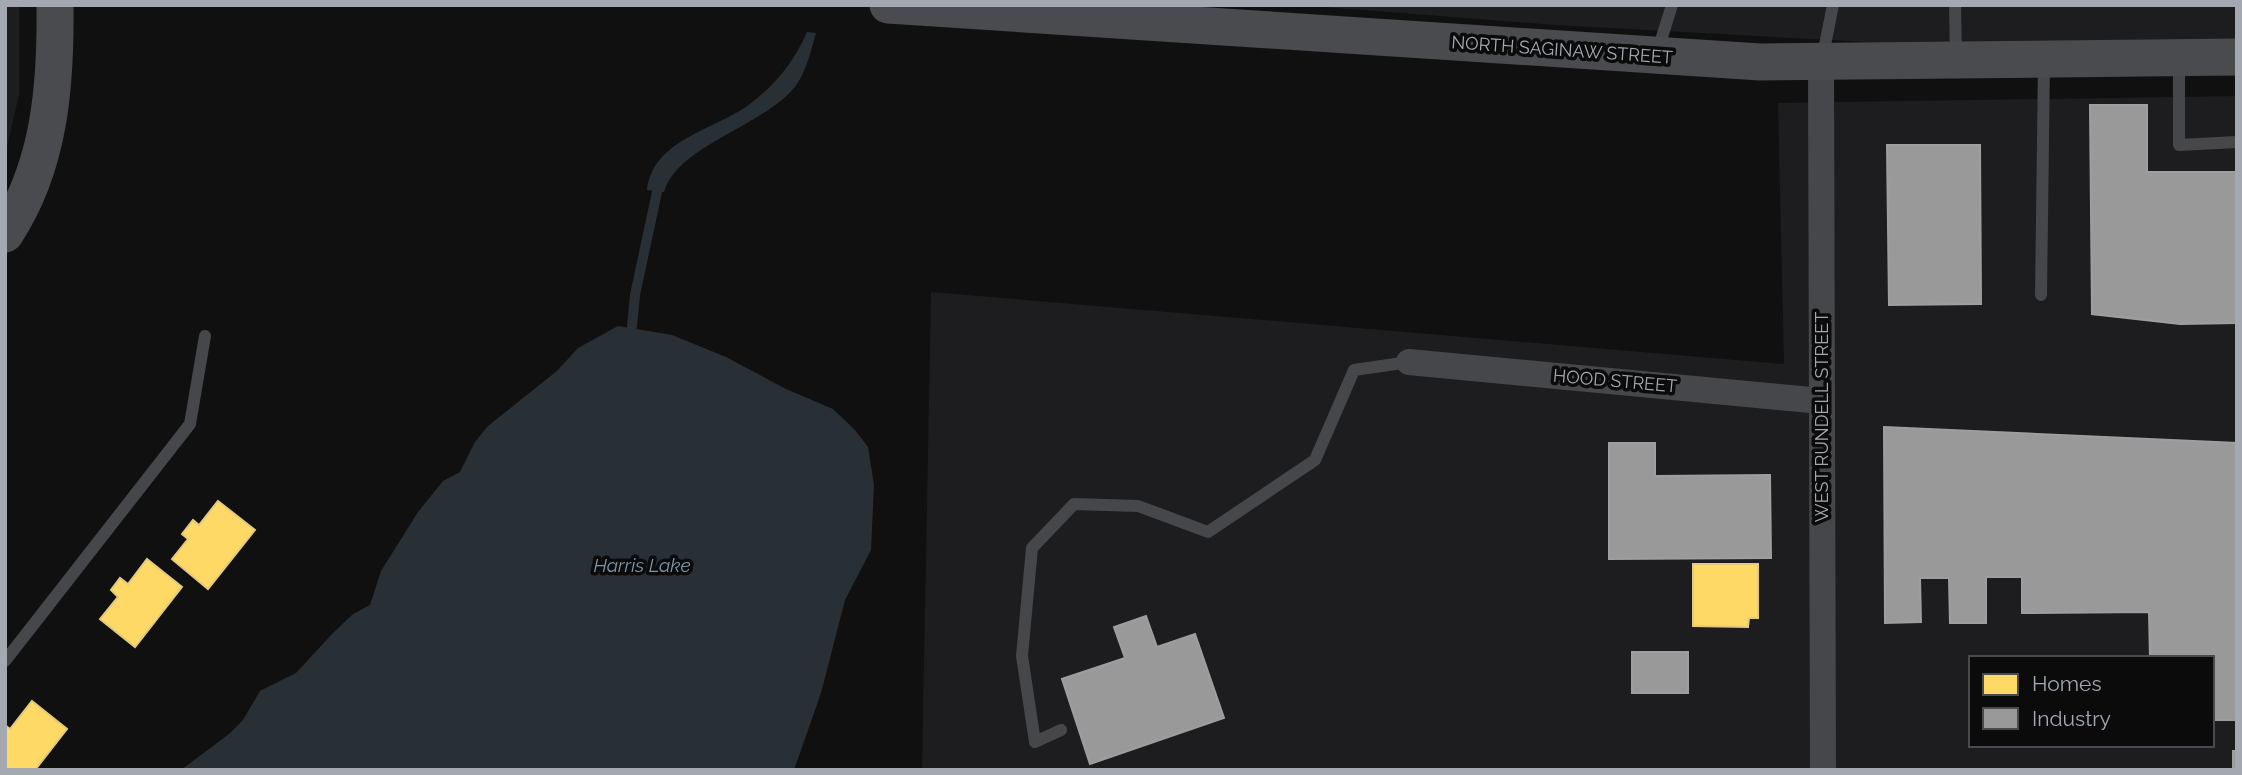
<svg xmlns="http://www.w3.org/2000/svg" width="2242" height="775" viewBox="0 0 2242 775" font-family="Raleway,sans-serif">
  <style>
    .built { fill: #1d1d1f; fill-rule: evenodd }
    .water { fill: #293035 }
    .homes { fill: #ffd966; stroke: #e3ca7c; stroke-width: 2 }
    .industry { fill: #999; stroke: #9c9ea0; stroke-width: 2 }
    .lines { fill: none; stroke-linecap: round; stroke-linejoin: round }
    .stream { stroke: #293035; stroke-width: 10 }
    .lane { stroke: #45474a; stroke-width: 12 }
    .street { stroke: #45474a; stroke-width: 26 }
    .secondary { stroke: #494b4e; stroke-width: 37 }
    .labels { text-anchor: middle; stroke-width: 7; stroke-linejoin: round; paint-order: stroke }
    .street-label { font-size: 18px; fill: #a3a8b1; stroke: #0b0b0c }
    .water-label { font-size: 19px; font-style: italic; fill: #7c98aa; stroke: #0b0b0c }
  </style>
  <rect width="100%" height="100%" fill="#101011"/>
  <path class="built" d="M5 5H19V95L5 156Z
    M1298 5H2237V40L1885 43 1555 25Z
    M2237 96V770H922L931 292 1784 364 1778 103ZM1971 658H2212V745H1971Z"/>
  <path class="water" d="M807 32 816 33C811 50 807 69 797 84 767 126 678 144 664 192L647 190C653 139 715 130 750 104 776 84 794 62 807 32Z
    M618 326 672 335 726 357 786 389 833 409 855 430 868 447 874 485 871 550 845 600 821 693 794 770H181L229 734 243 720 260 691 296 673 333 633 353 614 370 605 381 571 418 512 443 481 460 472 475 442 488 426 557 371 578 348Z"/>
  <path class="homes" d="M218 501 255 530 208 589 172 559 188 539 182 534 193 520 199 525Z
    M147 559 182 587 135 647 100 619 118 597 111 590 120 578 128 584Z
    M1693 564H1758V618H1749L1748 627 1693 626Z
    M32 701 67 729 35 770H5V725L10 729Z"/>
  <path class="industry" d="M2090 105H2147V172H2237V323L2180 324 2092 314Z
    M1887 145H1980L1981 304 1889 305Z
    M1884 427 2237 443V720H2212V658H2150L2149 612 2022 613V577H1986V623H1950L1949 578H1920L1921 622 1885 623Z
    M1609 443H1655V476L1770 475 1771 558 1609 559Z
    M1146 616 1157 647 1195 634 1224 718 1090 764 1062 679 1125 658 1114 627Z
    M1632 652H1688V693H1632Z
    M2233 751H2237V770H2233Z"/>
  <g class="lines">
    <path class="stream" d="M632 326 635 295 657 192"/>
    <path class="lane" d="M1955 5 1956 57
      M1657 53 1672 5
      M1822 60 1833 5
      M2179 60V145L2237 142
      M2041 295 2044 62
      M5 661 190 424 205 336
      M1061 730 1035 742 1022 656 1032 548 1074 504 1138 506 1208 532 1315 460 1354 370 1409 362"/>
    <path class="street" d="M1821 64 1823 770
      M1409 362 1821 401"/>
    <path class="secondary" d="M888 5 1760 62 2237 57
      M5 234C50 166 56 85 55 5"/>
  </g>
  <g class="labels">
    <g class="street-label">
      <text transform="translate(1562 50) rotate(4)" y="6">NORTH SAGINAW STREET</text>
      <text transform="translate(1615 381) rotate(5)" y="6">HOOD STREET</text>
      <text transform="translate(1822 417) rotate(-90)" y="6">WEST RUNDELL STREET</text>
    </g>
    <g class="water-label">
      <text x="642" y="572">Harris Lake</text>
    </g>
  </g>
  <rect width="2242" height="775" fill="none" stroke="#a3a8b1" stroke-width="14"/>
  <rect x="1969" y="656" width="245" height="91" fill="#0b0b0c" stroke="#484a4e" stroke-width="2"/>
  <rect x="1983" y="674" width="35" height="21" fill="#ffd966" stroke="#484a4e" stroke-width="2"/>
  <text x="2032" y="691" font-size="21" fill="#a3a8b1">Homes</text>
  <rect x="1983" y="708" width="35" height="21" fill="#999999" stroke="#484a4e" stroke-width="2"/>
  <text x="2032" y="726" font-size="21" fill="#a3a8b1">Industry</text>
</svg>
